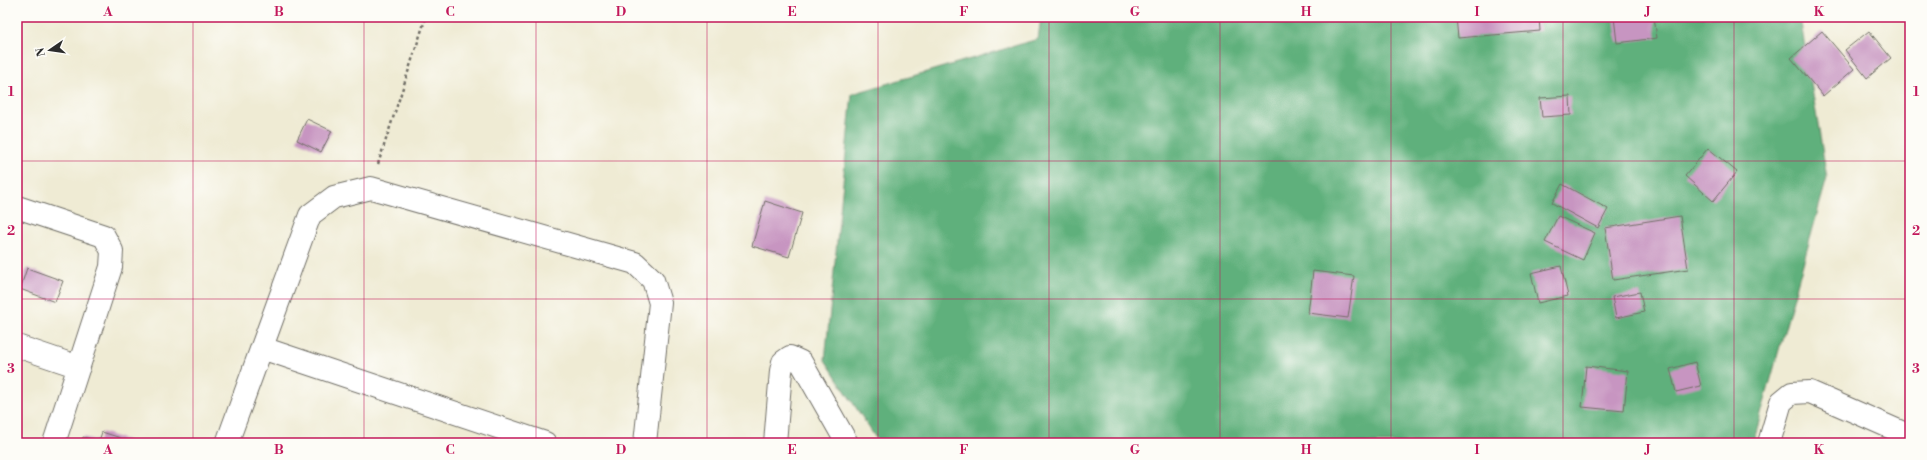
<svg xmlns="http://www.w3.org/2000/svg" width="1927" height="460" viewBox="0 0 1927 460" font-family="'Libre Bodoni',serif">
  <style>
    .forest { fill: #5fb07b; stroke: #456e53 }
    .building { fill: #c795c1 }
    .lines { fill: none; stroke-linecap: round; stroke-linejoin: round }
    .minor-casing { stroke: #706e66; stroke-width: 24 }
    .path { stroke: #706e66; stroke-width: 2.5; stroke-dasharray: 3 3; stroke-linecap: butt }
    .minor { stroke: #fff; stroke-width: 22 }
    .grid { fill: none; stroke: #c2185b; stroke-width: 1; stroke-opacity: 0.55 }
    .neatline { fill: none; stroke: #c2185b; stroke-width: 1.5 }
    .grid-label { font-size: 13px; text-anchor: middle; font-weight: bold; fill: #c2185b }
  </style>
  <rect width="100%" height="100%" fill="#fdfcf7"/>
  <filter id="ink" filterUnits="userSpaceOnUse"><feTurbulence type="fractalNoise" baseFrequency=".025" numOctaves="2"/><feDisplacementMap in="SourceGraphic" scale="8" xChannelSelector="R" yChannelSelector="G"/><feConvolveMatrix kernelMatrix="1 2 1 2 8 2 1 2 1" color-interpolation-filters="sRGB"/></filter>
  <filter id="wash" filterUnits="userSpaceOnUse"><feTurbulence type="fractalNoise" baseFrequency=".012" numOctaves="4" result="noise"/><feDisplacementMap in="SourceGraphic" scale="16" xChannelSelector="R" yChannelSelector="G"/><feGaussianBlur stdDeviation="0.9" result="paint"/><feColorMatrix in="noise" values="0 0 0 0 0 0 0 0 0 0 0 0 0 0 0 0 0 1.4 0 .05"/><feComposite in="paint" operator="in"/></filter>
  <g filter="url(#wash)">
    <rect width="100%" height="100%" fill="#efebd4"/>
    <path class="forest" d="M1041 17H1800L1827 178 1753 443H879L825 360 852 94 1038 39Z"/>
    <g id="blocks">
      <path class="building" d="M1456 17H1539L1540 31 1458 38Z
        M1614 17H1654L1657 38 1617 43Z
        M1822 31 1854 69 1823 96 1791 58Z
        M1869 31 1891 58 1867 78 1845 50Z
        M1570 96 1571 115 1542 117 1540 98Z
        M307 119 332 131 321 152 297 140Z
        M1708 148 1737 172 1713 201 1685 176Z
        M1562 184 1608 209 1598 228 1552 203Z
        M765 201 802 213 789 257 752 246Z
        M1558 216 1595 233 1583 260 1545 242Z
        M1680 216 1688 269 1613 280 1605 228Z
        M1561 266 1568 296 1538 303 1531 273Z
        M27 268 63 281 55 302 20 289Z
        M1313 271 1354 276 1348 318 1308 313Z
        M1640 292 1644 312 1616 318 1612 297Z
        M1695 362 1701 386 1676 392 1670 369Z
        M1586 366 1628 371 1624 411 1582 407Z
        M102 432 133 442 132 443H81L83 437 99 441Z"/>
    </g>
  </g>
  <g filter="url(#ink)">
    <use href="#blocks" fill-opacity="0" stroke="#706e66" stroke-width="1"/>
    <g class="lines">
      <defs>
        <path id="minor" d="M17 207 104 236 112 251 111 267 54 443
          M17 346 79 367
          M262 348 545 443
          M227 443 310 215 334 197 371 188 635 263 653 280 660 303 645 443
          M775 443 781 371 783 362 790 357 801 362 847 443
          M1769 443 1781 402 1792 393 1810 392 1910 436"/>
      </defs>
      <use href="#minor" class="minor-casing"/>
      <path class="path" d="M378 164 426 17"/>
      <use href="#minor" class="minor"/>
    </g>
  </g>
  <path class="grid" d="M193 17V443M364 17V443M536 17V443M707 17V443M878 17V443M1049 17V443M1220 17V443M1391 17V443M1563 17V443M1734 17V443M17 161H1910M17 299H1910"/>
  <rect width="1927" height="460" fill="none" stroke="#fdfcf7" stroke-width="44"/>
  <g transform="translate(50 50) rotate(257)" stroke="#fdfcf7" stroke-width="3" paint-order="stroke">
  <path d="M0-3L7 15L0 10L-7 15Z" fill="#2b2b2b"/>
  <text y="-6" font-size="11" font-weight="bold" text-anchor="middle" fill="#2b2b2b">N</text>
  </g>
  <rect x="22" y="22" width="1883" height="416" class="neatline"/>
  <g class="grid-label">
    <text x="108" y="16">A</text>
    <text x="279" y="16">B</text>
    <text x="450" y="16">C</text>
    <text x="621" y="16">D</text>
    <text x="792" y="16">E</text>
    <text x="964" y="16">F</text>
    <text x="1135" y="16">G</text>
    <text x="1306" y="16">H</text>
    <text x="1477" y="16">I</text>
    <text x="1648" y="16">J</text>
    <text x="1819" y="16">K</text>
    <text x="11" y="96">1</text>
    <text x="1916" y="96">1</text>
    <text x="11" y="235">2</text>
    <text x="1916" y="235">2</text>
    <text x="11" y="373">3</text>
    <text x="1916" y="373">3</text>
    <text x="108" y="454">A</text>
    <text x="279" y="454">B</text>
    <text x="450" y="454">C</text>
    <text x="621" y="454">D</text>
    <text x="792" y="454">E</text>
    <text x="964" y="454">F</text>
    <text x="1135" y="454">G</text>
    <text x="1306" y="454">H</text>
    <text x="1477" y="454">I</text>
    <text x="1648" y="454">J</text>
    <text x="1819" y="454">K</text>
  </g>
</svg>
